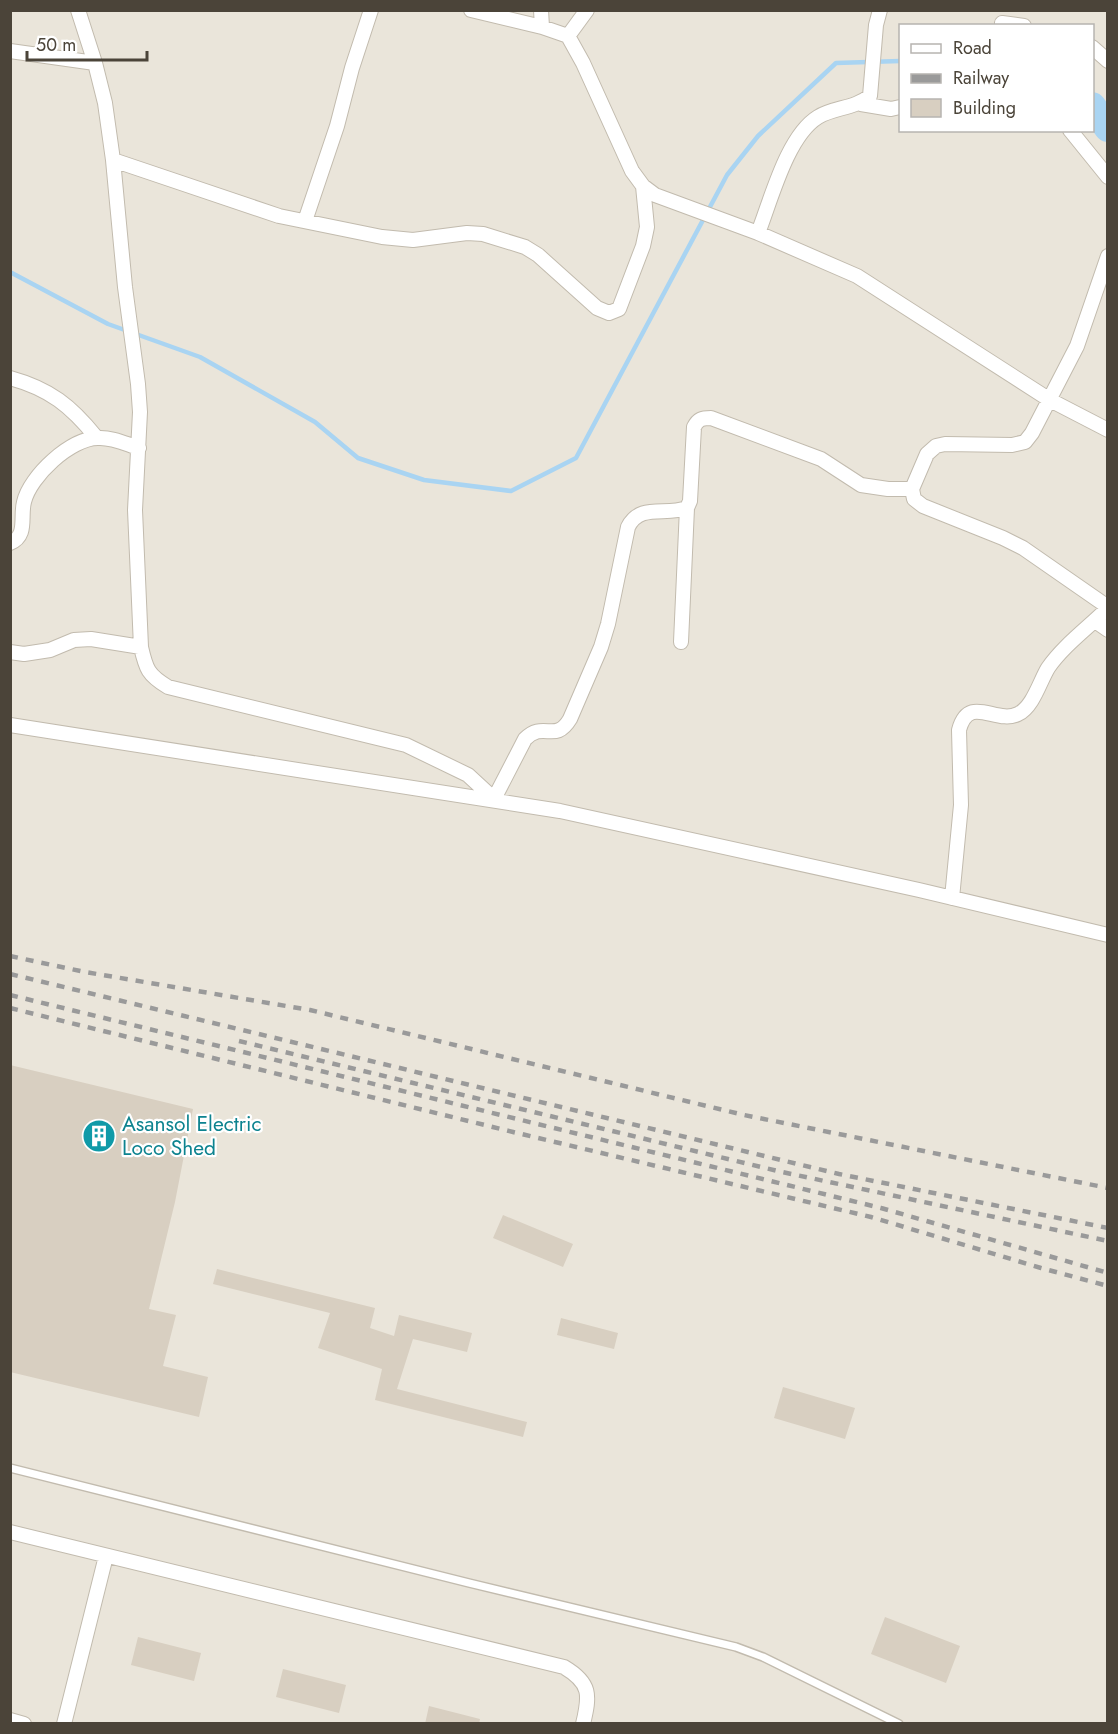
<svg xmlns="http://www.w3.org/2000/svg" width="1118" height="1734" viewBox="0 0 1118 1734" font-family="Jost,sans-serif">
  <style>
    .residential { fill: #eae5da; fill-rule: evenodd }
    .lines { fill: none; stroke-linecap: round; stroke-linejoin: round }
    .stream { stroke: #a9d4f2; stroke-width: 4.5 }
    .river { stroke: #a9d4f2; stroke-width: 28 }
    .building { fill: #d8cfc1 }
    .lane-casing { stroke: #c2bbae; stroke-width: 10 }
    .street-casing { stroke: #c2bbae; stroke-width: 16 }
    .lane { stroke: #fff; stroke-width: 7 }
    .street { stroke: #fff; stroke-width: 14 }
    .rail { stroke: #9a9a9a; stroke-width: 4.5; stroke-dasharray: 8 8; stroke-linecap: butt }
    .labels { text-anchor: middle; stroke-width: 4.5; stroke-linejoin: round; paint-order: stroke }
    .culture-label { font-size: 21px; fill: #0d838f; stroke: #fff; text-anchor: start }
  </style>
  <rect width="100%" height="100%" fill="#f6f3ec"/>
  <path class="residential" d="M11 11H1107V1723H11ZM900 26H1092V130H900Z"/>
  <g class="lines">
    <path class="stream" d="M10 272 108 324 200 357 315 422 358 458 424 480 511 491 576 458 727 175 758 136 836 63 900 61"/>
    <path class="river" d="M1092 106 1108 128"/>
  </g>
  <path class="building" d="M10 1065 193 1109 175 1202 149 1309 176 1315 163 1366 208 1377 199 1417 10 1372Z
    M503 1215 573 1244 563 1267 493 1238Z
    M217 1269 375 1308 370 1328 394 1336 399 1315 472 1333 467 1352 413 1339 397 1389 527 1422 523 1437 375 1400 382 1369 318 1348 330 1313 213 1284Z
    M561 1318 618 1333 614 1349 557 1335Z
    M783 1387 855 1408 845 1439 774 1418Z
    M885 1617 960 1646 946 1683 871 1654Z
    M138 1637 201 1653 194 1681 131 1665Z
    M283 1669 346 1685 339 1713 276 1697Z
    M429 1706 480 1719 479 1724H425Z"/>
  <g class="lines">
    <defs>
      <path id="lane" d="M10 1468 469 1583 736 1647 763 1657 899 1724"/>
      <path id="street" d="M78 10 95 63 105 103 113 160 125 287 138 384 140 412 135 510 141 647C146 669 148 675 168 687L406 745 468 775 494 799 525 739C544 720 555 744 570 719L601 647 608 624 628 527C640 503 665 516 687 508L690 501 694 427C698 419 702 418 711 418L821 459 861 485 888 489H912
        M471 10 542 27 568 36 583 63 632 171 643 186 655 195 758 233 857 276 1050 400 1108 430
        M541 10 542 27
        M1002 23 1024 26
        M568 36 587 10
        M1092 47 1108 61
        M10 51 95 63
        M861 104 891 109 900 107
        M1070 130 1108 177
        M113 160 279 216 382 237 413 240 467 233 483 234 525 247 538 255 597 308 609 313 619 309 643 246 647 227 643 186
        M305 221 337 126 352 68 371 10
        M758 233C771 200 787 136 818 117 834 107 854 109 870 96L876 25 880 10
        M1108 256 1077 346 1032 433 1025 442 1012 445 945 444 936 446 927 454 912 489 914 499 923 506 1003 538 1023 548 1108 607
        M10 378C50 389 71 406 96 437
        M10 543C28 536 20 517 24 502 30 476 71 438 98 438 112 437 126 444 139 448
        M1095 621 1108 630
        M681 642 687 508
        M10 652 24 654 50 650 74 640 91 639 141 647
        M10 725 560 811 919 890 1108 935
        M952 898 961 805 959 730C969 693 996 725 1018 714 1033 707 1040 681 1048 668 1064 645 1088 628 1108 608
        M10 1532 564 1667C591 1683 590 1695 583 1724
        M10 1720 24 1724
        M64 1724 106 1556"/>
    </defs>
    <use href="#lane" class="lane-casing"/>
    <use href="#street" class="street-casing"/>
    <use href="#lane" class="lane"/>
    <use href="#street" class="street"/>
    <path class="rail" d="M10 956 85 972 310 1010 744 1115 1108 1188
      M10 974 839 1174 1108 1228
      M10 995 881 1208 1108 1273
      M10 1008 513 1132 871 1217 1041 1268 1108 1286
      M239 1041 782 1172 1108 1241"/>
  </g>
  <defs>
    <symbol id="building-disc" viewBox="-11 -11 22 22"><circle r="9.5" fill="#0f9aa8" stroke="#fff"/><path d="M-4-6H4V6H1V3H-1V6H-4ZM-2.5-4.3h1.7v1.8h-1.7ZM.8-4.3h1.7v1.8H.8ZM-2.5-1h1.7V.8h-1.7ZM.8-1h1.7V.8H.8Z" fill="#fff"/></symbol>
  </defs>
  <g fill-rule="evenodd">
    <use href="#building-disc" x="80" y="1117" width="38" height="38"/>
  </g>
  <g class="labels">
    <g class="culture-label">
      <text x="122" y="1131">Asansol Electric<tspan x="122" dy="24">Loco Shed</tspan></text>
    </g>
  </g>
  <rect width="1118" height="1734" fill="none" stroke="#4b4439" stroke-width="24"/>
  <rect x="899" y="24" width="195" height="108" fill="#ffffff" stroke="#b7b4b0" stroke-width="1.5"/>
  <rect x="911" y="44" width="30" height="9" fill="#ffffff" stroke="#b7b4b0" stroke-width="1.5"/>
  <text x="953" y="54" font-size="18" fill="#4b4439">Road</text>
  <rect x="911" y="74" width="30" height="9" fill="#9a9a9a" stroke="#b7b4b0" stroke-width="1.5"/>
  <text x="953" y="84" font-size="18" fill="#4b4439">Railway</text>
  <rect x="911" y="99" width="30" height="18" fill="#d8cfc1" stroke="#b7b4b0" stroke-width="1.5"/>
  <text x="953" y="114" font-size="18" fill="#4b4439">Building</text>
  <path d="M27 51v9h120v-9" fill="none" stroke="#4b4439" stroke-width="3"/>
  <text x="36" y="51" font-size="18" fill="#4b4439" stroke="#ffffff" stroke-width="4.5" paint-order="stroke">50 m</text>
</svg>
